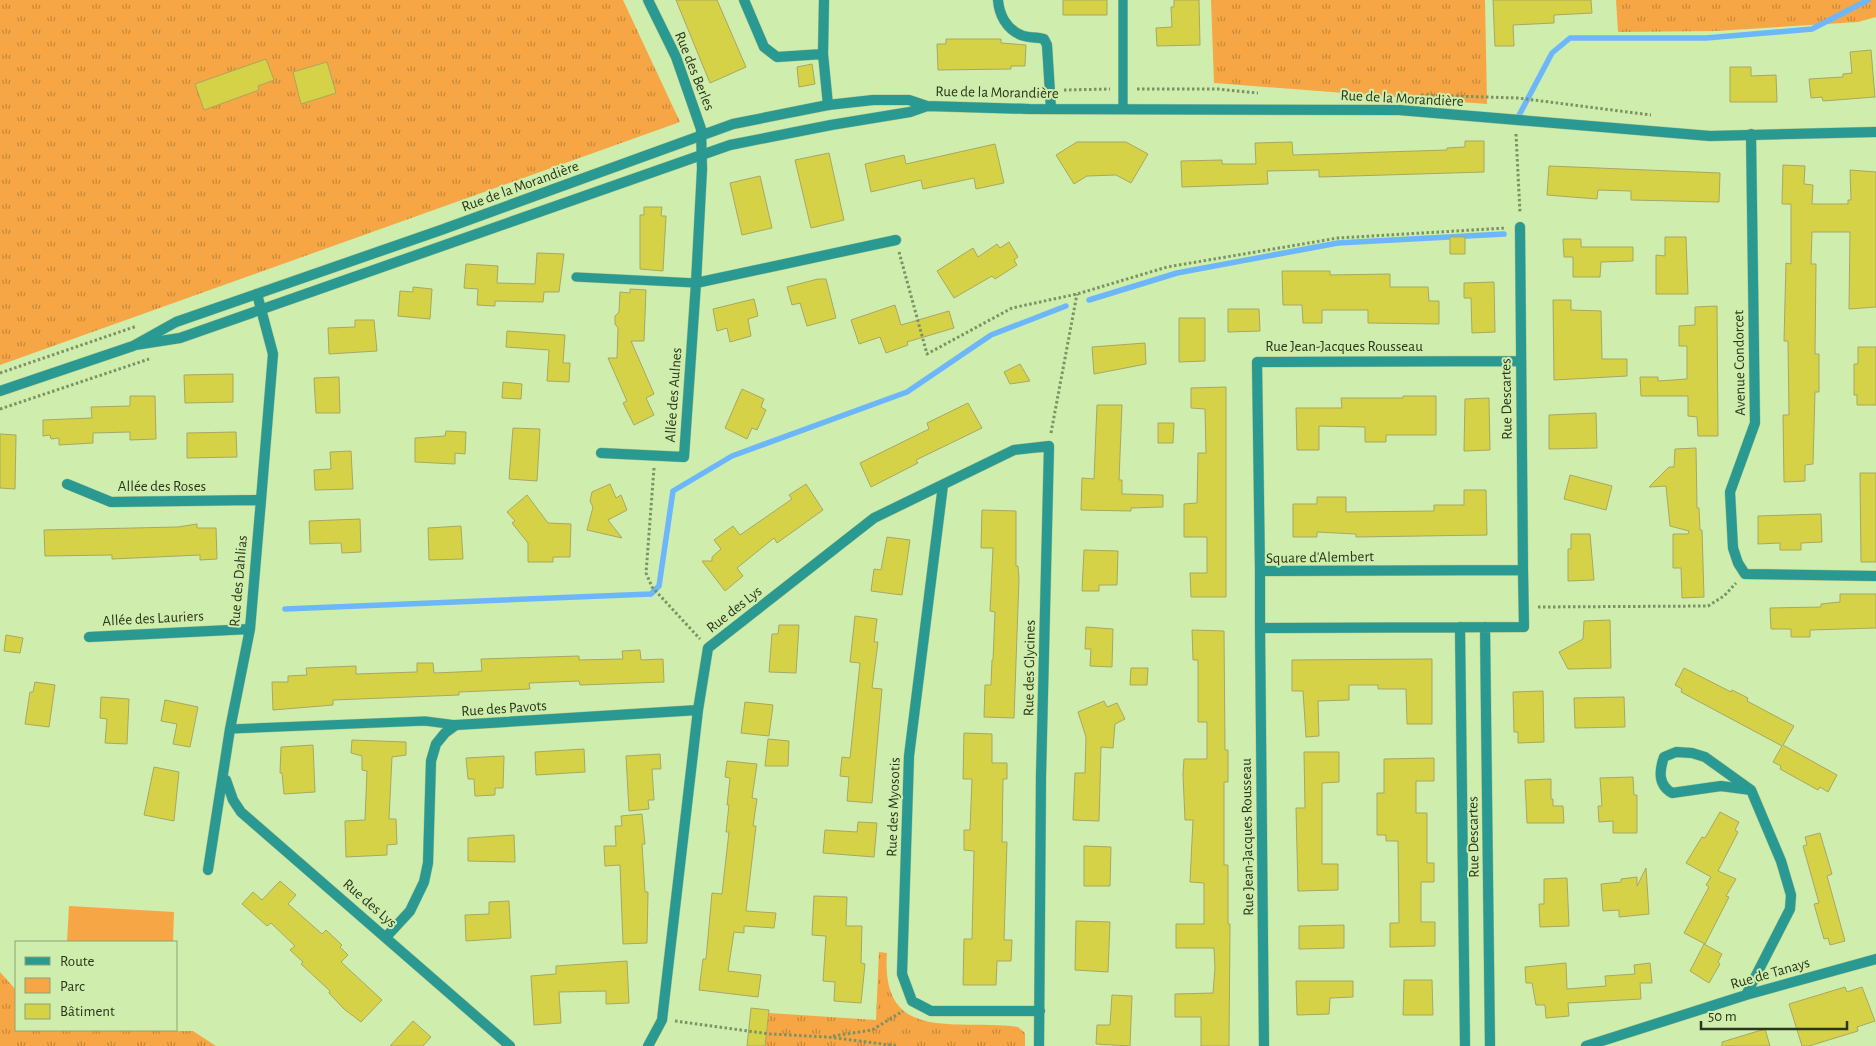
<svg xmlns="http://www.w3.org/2000/svg" width="1876" height="1046" viewBox="0 0 1876 1046" font-family="'Alegreya Sans',sans-serif">
  <style>
    .grass { fill: url(#grass-tufts) }
    .green { fill: #f6a644 }
    .lines { fill: none; stroke-linecap: round; stroke-linejoin: round }
    .stream { stroke: #6cb6fb; stroke-width: 5.5 }
    .building { fill: #d6d248; stroke: #a8a763 }
    .service-casing { stroke: #aec88f; stroke-width: 10 }
    .minor-casing { stroke: #aec88f; stroke-width: 11 }
    .tertiary-casing { stroke: #aec88f; stroke-width: 11 }
    .path { stroke: #7d9264; stroke-width: 3; stroke-dasharray: 2.5 2.5; stroke-linecap: butt }
    .service { stroke: #299991; stroke-width: 9 }
    .minor { stroke: #299991; stroke-width: 10 }
    .tertiary { stroke: #299991; stroke-width: 10 }
    .labels { text-anchor: middle; stroke-width: 4; stroke-linejoin: round; paint-order: stroke }
    .street-label { font-size: 15px; fill: #2b361c; stroke: #cfedac }
  </style>
  <defs>
    <pattern id="grass-tufts" width="24" height="20" patternUnits="userSpaceOnUse" patternTransform="scale(1.25)"><rect width="24" height="20" fill="#f6a644"/><path d="M3 7l-1-3M5 7V3M7 7l1-3M15 17l-1-3M17 17v-4M19 17l1-3" fill="none" stroke="#c78838"/></pattern>
  </defs>
  <rect width="100%" height="100%" fill="#cfedac"/>
  <path class="grass" d="M0 0H623L680 122 0 365Z
    M1211 0H1485L1487 104 1214 83Z
    M1616 0H1876V17L1858 22 1716 31 1618 32Z
    M879 952 887 953C880 1046 959 1018 1018 1027L1025 1033V1046H765L769 1013 876 1020Z
    M0 972 16 990V1030L193 1031 216 1046H0Z"/>
  <path class="green" d="M69 906 174 912 173 942H67Z"/>
  <g class="lines">
    <path class="stream" d="M1516 121 1552 53 1570 38H1706L1812 29 1868 0
      M1089 300 1177 273 1338 243 1504 234
      M285 609 651 594 659 586 673 491 732 456 907 392 991 335 1066 306"/>
  </g>
  <path class="building" d="M676 0H717L746 67 710 83Z
    M1063 0H1107V15H1063Z
    M1174 0H1199L1200 45 1157 46 1156 28 1172 27 1171 7H1174Z
    M1493 0H1591L1592 13 1554 15V23L1513 25 1514 46H1495Z
    M946 39H1001V43L1026 45 1025 66H1011V69L938 70 937 44H946Z
    M1871 50 1875 97 1823 101 1822 97 1811 98 1809 79 1843 77V74L1852 73 1850 52Z
    M266 59 274 80 258 86 259 90 204 110 195 84Z
    M327 62 336 93 301 104 293 72Z
    M812 64 815 84 799 87 797 67Z
    M1730 67H1751V76L1776 75 1777 102H1730Z
    M1465 141H1484V172L1319 177V170L1267 171 1268 184 1182 187 1181 161 1222 160V164H1256L1255 143 1292 142 1293 155 1447 150V148L1465 147Z
    M1077 142H1126L1148 154 1131 183 1116 175 1087 176 1074 184 1056 155Z
    M995 144 1004 183 976 189 974 178 923 189 921 180 871 192 865 164 904 155 906 164Z
    M829 153 844 220 811 228 795 160Z
    M1783 165 1805 166 1804 184 1813 185 1812 204H1848V200H1851L1850 170 1876 172V307L1849 309 1850 232H1812L1811 264H1816L1815 354H1819V392H1815L1813 464 1805 465V481L1784 482 1783 415H1789L1788 341H1784L1786 263 1791 264V204H1782Z
    M1549 166 1720 173 1719 202 1631 200V191L1598 190 1597 199 1547 195Z
    M760 176 772 228 742 235 730 183Z
    M644 207H662L661 216H666L663 271 640 269V215H644Z
    M1450 237H1465V254H1450Z
    M1665 237H1686L1688 294H1656V255L1665 256Z
    M1563 239H1581V247H1633V261L1601 262 1600 277H1573V257H1564Z
    M1009 242 1018 257 1014 260 1017 265 995 279 992 276 954 298 937 271 973 248 978 257 997 244 1000 248Z
    M537 253 564 254 559 292H544L543 302 495 301V306L477 305 478 289 464 288 466 264 498 266 497 283 535 284Z
    M1282 271H1330V275L1390 274V287H1428L1429 301H1439V324L1368 323V310H1322V323H1303L1302 305H1283Z
    M818 279H826L836 318 807 326 800 303 792 305 787 287Z
    M1494 282 1495 332 1472 333 1471 298H1464V283Z
    M413 287 432 289 430 319 398 316 400 291 413 292Z
    M630 289 646 290 644 341H631L654 394 646 398 654 415 634 425 623 403 627 401 608 358H617L618 328 615 324V316L619 312 620 292 630 293Z
    M754 299 758 316 748 319 751 336 730 342 727 328 717 331 713 309Z
    M1553 300H1571V310L1601 311 1602 359H1627V376L1554 380Z
    M895 305 901 325 949 311 954 328 907 342 908 345 886 353 880 337 859 344 851 320Z
    M1717 306 1718 436H1698L1697 417 1688 416V396H1641L1640 377H1658V381L1687 379V346H1679V326L1695 325V307Z
    M1228 309H1259L1260 331 1228 332Z
    M1179 318H1205V361L1179 362Z
    M355 320H374L377 351 329 354 328 328 355 327Z
    M507 331 565 335 563 363H570L569 382 547 381 549 350 506 347Z
    M1145 343 1146 364 1094 374 1092 347Z
    M1858 347H1876V405H1857V395H1854V364H1858Z
    M1020 364 1030 381 1010 384 1004 372Z
    M233 374V402L185 403 184 375Z
    M339 377 340 413H316L314 378Z
    M503 382 522 384 521 399 502 398Z
    M1226 387V597H1191L1190 573H1207V537H1184V504L1197 503 1198 453H1206L1205 409 1191 408V388Z
    M742 389 764 399 761 407 766 410 757 430 752 428 747 439 725 428Z
    M130 396H155L156 439 130 440V432L93 433V443L59 445V438L51 439 50 435 43 436V420L92 418 91 407 130 406Z
    M1403 396H1436V435H1386V442H1365V427L1319 426V450H1297L1296 408H1342L1341 398H1403Z
    M1489 398 1490 450 1464 451 1465 399Z
    M968 403 982 428 916 460 918 463 871 487 860 463 929 429 927 423Z
    M1097 405H1122L1119 480H1122V494L1163 495V507L1131 508V511L1081 510 1082 478 1094 479Z
    M1596 413 1597 448 1549 449V415Z
    M1158 423H1174L1173 443H1158Z
    M513 428 540 429 537 481 509 479Z
    M446 431 466 432 465 454 455 453V464L415 462V438L445 436Z
    M236 432 237 457 187 458V433Z
    M0 434 16 435 15 489 0 488Z
    M1696 448 1697 508H1699L1700 530H1702L1704 597 1682 598 1681 568H1673V534H1688L1689 531 1670 526 1666 486 1649 487 1669 467H1674L1675 449Z
    M351 451 353 489 315 490 314 470 331 469 330 452Z
    M1860 473H1876V562H1861Z
    M1570 475 1612 486 1606 510 1564 499Z
    M610 484 616 498 621 495 627 510 608 520 622 538 587 530 593 507 590 501 592 492Z
    M806 484 823 510 777 543 774 538 737 568 743 576 725 591 702 561H712V557L721 549 714 540 733 526 740 535 792 499 789 495Z
    M1464 490H1486L1487 535 1356 537V534L1317 532V537H1293V504H1317V497H1346V512L1434 511V505H1464Z
    M527 495 548 523 571 524 570 557H553V562H528V543L512 523 515 521 507 512Z
    M982 510 1016 511V566H1018L1019 578 1014 718 984 717 985 685H991L992 660H993L995 612 990 611 993 548H981Z
    M1821 514 1822 542 1801 543V550H1780V543L1758 544V516Z
    M360 519 361 552 342 553 341 543 310 544 309 521Z
    M197 524V528H216L217 559 200 560V555L112 559V555L45 556 44 530 178 527Z
    M461 526 463 559 429 560 428 528Z
    M1571 534H1590L1594 580 1568 581V549H1571Z
    M887 537 910 540 902 595 871 591 874 569 881 570Z
    M1084 550 1118 551 1117 585H1099V591H1082Z
    M1840 594H1876V628L1810 630V637H1791V629H1771L1770 608 1821 607V604L1840 602Z
    M855 616 877 619 874 642H878L872 688 882 689 872 803 847 801 849 777 840 776 842 757 850 758 860 663 850 662Z
    M1610 620 1611 668 1568 669 1559 652 1583 639 1584 621Z
    M779 625H799L796 673 769 672 772 634H778Z
    M1086 627 1113 629 1112 667 1090 666 1091 649H1085Z
    M1192 630 1224 631 1225 750H1228V782H1224V865H1228V924H1230L1229 1046H1201V1017H1175V994L1213 993 1215 968 1214 948H1176V924H1204V883L1190 882 1193 820H1185L1183 774 1184 759H1207V722H1198V660H1193Z
    M6 635 23 638 20 653 4 651Z
    M640 650 641 660 663 659 664 682 580 685 579 681 529 683 530 689 459 692V695L333 700V705L273 710 272 682H288V676L307 675 306 668 356 666V674L417 672V663H433L434 673 482 671 481 659 579 656V660L623 659 622 651Z
    M1432 659V724H1407L1406 689H1378V685H1349V700L1318 701 1319 736 1306 737 1303 691H1292V660Z
    M1131 668H1148L1147 685H1130Z
    M1684 668 1731 692 1732 690 1748 698 1747 701 1794 726 1783 745 1837 775 1828 792 1820 787 1818 790 1780 769 1781 766 1773 762 1782 746 1681 692 1682 689 1675 685Z
    M35 682 55 685 49 727 25 724 30 692H33Z
    M1543 691 1544 742 1518 743V732H1514L1513 692Z
    M101 697 129 699 127 744 105 743 107 719 100 718Z
    M1624 697 1625 727 1575 728 1574 698Z
    M165 700 198 707 190 747 173 744 177 724 161 721Z
    M1104 701 1107 707 1117 703 1125 719 1115 724 1113 748 1101 747 1099 821 1073 820 1075 773H1085L1086 737 1078 712Z
    M745 702 773 705 769 736 741 733Z
    M964 733 992 734V763H1007V779H1003L1002 842H1007L1004 940H1012L1011 961H997L996 985H963L964 939H972L974 851 964 850V830H970L972 779H963Z
    M768 739 789 741 788 766H765Z
    M352 740 406 742V755L392 757 389 819H396L397 844 387 845V855L346 857 345 821 365 820 367 771 362 770V756L351 753Z
    M313 745 315 792 284 794 282 773H280L281 747Z
    M584 749 585 772 536 775 535 752Z
    M1304 752H1339V782L1322 783V864H1338V890L1298 891 1296 808H1305Z
    M660 754 661 769H652L654 800H648L649 809 629 811 626 756Z
    M504 756 503 788H495V795L475 796 474 779H468L466 758Z
    M1434 758V781H1416V813H1427V863H1434V882H1421V922H1435V946L1390 947V923H1399L1398 841H1386V835H1377V793H1384V759Z
    M727 761 757 764 752 798 757 799 753 826H756L746 911 776 913 774 928 744 926V933L734 932 728 971 761 975 758 997 699 990 703 959H706L712 893 722 894 729 832H726L729 805H727L730 778 725 777Z
    M154 767 179 772 174 821 144 815Z
    M1633 777 1634 795H1637V833H1613V821L1599 822 1598 806H1602L1600 778Z
    M1551 779V799H1553V806H1563L1564 823H1527L1525 780Z
    M1720 812 1739 822 1735 830 1738 832 1718 871 1736 879 1726 896 1729 897 1705 944 1684 933 1709 887 1706 885 1711 877 1686 863 1702 837 1705 838Z
    M642 814 645 844H642L645 892H648L647 943 623 944 620 865 605 866 604 846H616L615 826H622L621 816Z
    M858 822 877 823 874 857 823 853 825 830 857 832Z
    M1820 833 1832 874 1827 876 1845 941 1830 945 1828 938 1824 939 1814 904 1819 903 1803 846 1807 845 1805 837Z
    M514 835 515 862 468 861V838Z
    M1084 846 1111 847 1110 886H1084Z
    M1646 868 1649 914 1619 917V910L1603 911 1601 884 1621 882V879L1637 877V886Z
    M1567 878 1569 926 1540 927 1539 904H1544V879Z
    M280 881 296 895 288 904 322 934 326 930 342 945 340 947 348 955 341 962 382 1000 361 1022 344 1009 329 993 330 991 301 964 303 962 290 950 295 946 271 923 267 926 242 904 253 892 262 900Z
    M814 896 847 897 846 926H862L861 963 865 964 861 1003 834 1001 835 982 823 981 826 936 812 935Z
    M509 901 511 938 466 941 465 915 489 914V902Z
    M1076 921 1110 922 1108 972 1075 970Z
    M1344 925V948L1299 949V926Z
    M1704 944 1722 954 1718 962 1720 964 1709 983 1690 971Z
    M627 961 629 1003 606 1004V991L559 992 561 1023 534 1025 531 976 556 974V966Z
    M1566 963 1567 989 1606 986 1605 976 1635 974 1634 965 1650 963 1652 983H1640L1641 999 1568 1003 1569 1016 1546 1018 1545 1005H1536L1532 983H1526L1525 967Z
    M1404 980H1432L1433 1015H1403Z
    M1296 981H1353V997L1330 998 1329 1014 1297 1015Z
    M1845 987 1847 992 1862 987 1875 1021 1857 1027 1858 1031 1809 1046H1802L1789 1004Z
    M1112 995 1132 996 1130 1046 1096 1044 1097 1025H1110Z
    M751 1008 769 1010 765 1046H747Z
    M413 1021 431 1037 423 1046H390Z
    M1765 1029 1770 1046H1722V1042Z"/>
  <g class="lines">
    <defs>
      <path id="service" d="M1123 0V108
        M576 277 696 283
        M230 729 425 721 456 725"/>
      <path id="minor" d="M744 0 764 47 777 57 823 54
        M824 0 823 54 828 105
        M998 0C999 14 1006 29 1021 35 1028 38 1037 37 1044 39L1047 45 1051 109
        M1751 134 1755 423 1730 492 1733 548 1738 563 1745 574 1876 576
        M1520 227 1523 570
        M696 283 896 240
        M601 453 684 457 696 283 702 169 701 129 676 57 648 0
        M67 484 111 502 261 500
        M943 485 909 756 902 974 912 1001 931 1011H1040
        M1523 570 1524 627 1260 628V571Z
        M1260 571 1257 362 1520 361
        M1460 627 1465 1046
        M1485 627 1490 1046
        M1260 628 1264 1046
        M89 637 250 629
        M226 780 233 800 241 812 510 1046
        M208 870 230 729 250 629 261 500 273 354 257 294
        M386 937 410 911 424 882 428 863 431 761 436 744 445 733 456 725 698 710
        M1746 995 1790 909 1791 895 1781 861 1751 790 1705 757 1692 753 1676 752 1664 757C1659 771 1658 785 1672 793L1721 786 1751 790
        M648 1046 662 1020 698 710 708 648 874 518 1014 450 1049 446 1041 776 1039 1046
        M1586 1046 1746 995 1876 959"/>
      <path id="tertiary" d="M135 345 180 338 730 145 831 125 910 112 927 106
        M0 391 133 346 176 322 441 230 733 124 828 105 873 100H909L927 106 1029 109 1399 110 1710 136 1876 132"/>
    </defs>
    <use href="#service" class="service-casing"/>
    <use href="#minor" class="minor-casing"/>
    <use href="#tertiary" class="tertiary-casing"/>
    <path class="path" d="M1137 89H1218L1258 93
      M1064 90 1110 89
      M1421 95 1518 98 1651 115
      M1516 134 1520 213
      M899 252 927 354 1012 308 1077 294 1167 267 1338 238 1506 228
      M0 373 137 326
      M0 409 149 359
      M1051 433 1077 294
      M654 468 646 573 652 587 700 639
      M1538 607 1708 606 1724 596 1736 583
      M675 1021 770 1034 828 1037 898 1046
      M833 1036 872 1030 903 1011"/>
    <use href="#service" class="service"/>
    <use href="#minor" class="minor"/>
    <use href="#tertiary" class="tertiary"/>
  </g>
  <g class="labels">
    <g class="street-label">
      <text transform="translate(695 71) rotate(68)" y="5">Rue des Berles</text>
      <text transform="translate(997 92) rotate(1)" y="5">Rue de la Morandière</text>
      <text transform="translate(1402 98) rotate(3)" y="5">Rue de la Morandière</text>
      <text transform="translate(520 186) rotate(-20)" y="5">Rue de la Morandière</text>
      <text x="1344" y="351">Rue Jean-Jacques Rousseau</text>
      <text transform="translate(1739 363) rotate(-91)" y="5">Avenue Condorcet</text>
      <text transform="translate(673 395) rotate(-86)" y="5">Allée des Aulnes</text>
      <text transform="translate(1506 399) rotate(-91)" y="5">Rue Descartes</text>
      <text x="162" y="491">Allée des Roses</text>
      <text transform="translate(1320 557) rotate(-1)" y="5">Square d'Alembert</text>
      <text transform="translate(238 581) rotate(-85)" y="5">Rue des Dahlias</text>
      <text transform="translate(734 609) rotate(-38)" y="5">Rue des Lys</text>
      <text transform="translate(153 618) rotate(-3)" y="5">Allée des Lauriers</text>
      <text transform="translate(1029 668) rotate(-89)" y="5">Rue des Glycines</text>
      <text transform="translate(504 708) rotate(-4)" y="5">Rue des Pavots</text>
      <text transform="translate(893 807) rotate(-88)" y="5">Rue des Myosotis</text>
      <text transform="translate(1247 837) rotate(-91)" y="5">Rue Jean-Jacques Rousseau</text>
      <text transform="translate(1473 837) rotate(-91)" y="5">Rue Descartes</text>
      <text transform="translate(370 903) rotate(41)" y="5">Rue des Lys</text>
      <text transform="translate(1770 973) rotate(-16)" y="5">Rue de Tanays</text>
    </g>
  </g>
  <rect x="15" y="941" width="162" height="90" fill="#cfedac" stroke="#8da472"/>
  <rect x="25" y="957" width="25" height="8" fill="#299991" stroke="#8da472"/>
  <text x="60" y="966" font-size="15" fill="#2b361c">Route</text>
  <rect x="25" y="978" width="25" height="15" fill="#f6a644" stroke="#8da472"/>
  <text x="60" y="991" font-size="15" fill="#2b361c">Parc</text>
  <rect x="25" y="1004" width="25" height="15" fill="#d6d248" stroke="#8da472"/>
  <text x="60" y="1016" font-size="15" fill="#2b361c">Bâtiment</text>
  <path d="M1701 1021v8h146v-8" fill="none" stroke="#2b361c" stroke-width="2.5"/>
  <text x="1708" y="1021" font-size="15" fill="#2b361c" stroke="#cfedac" stroke-width="4" paint-order="stroke">50 m</text>
</svg>
